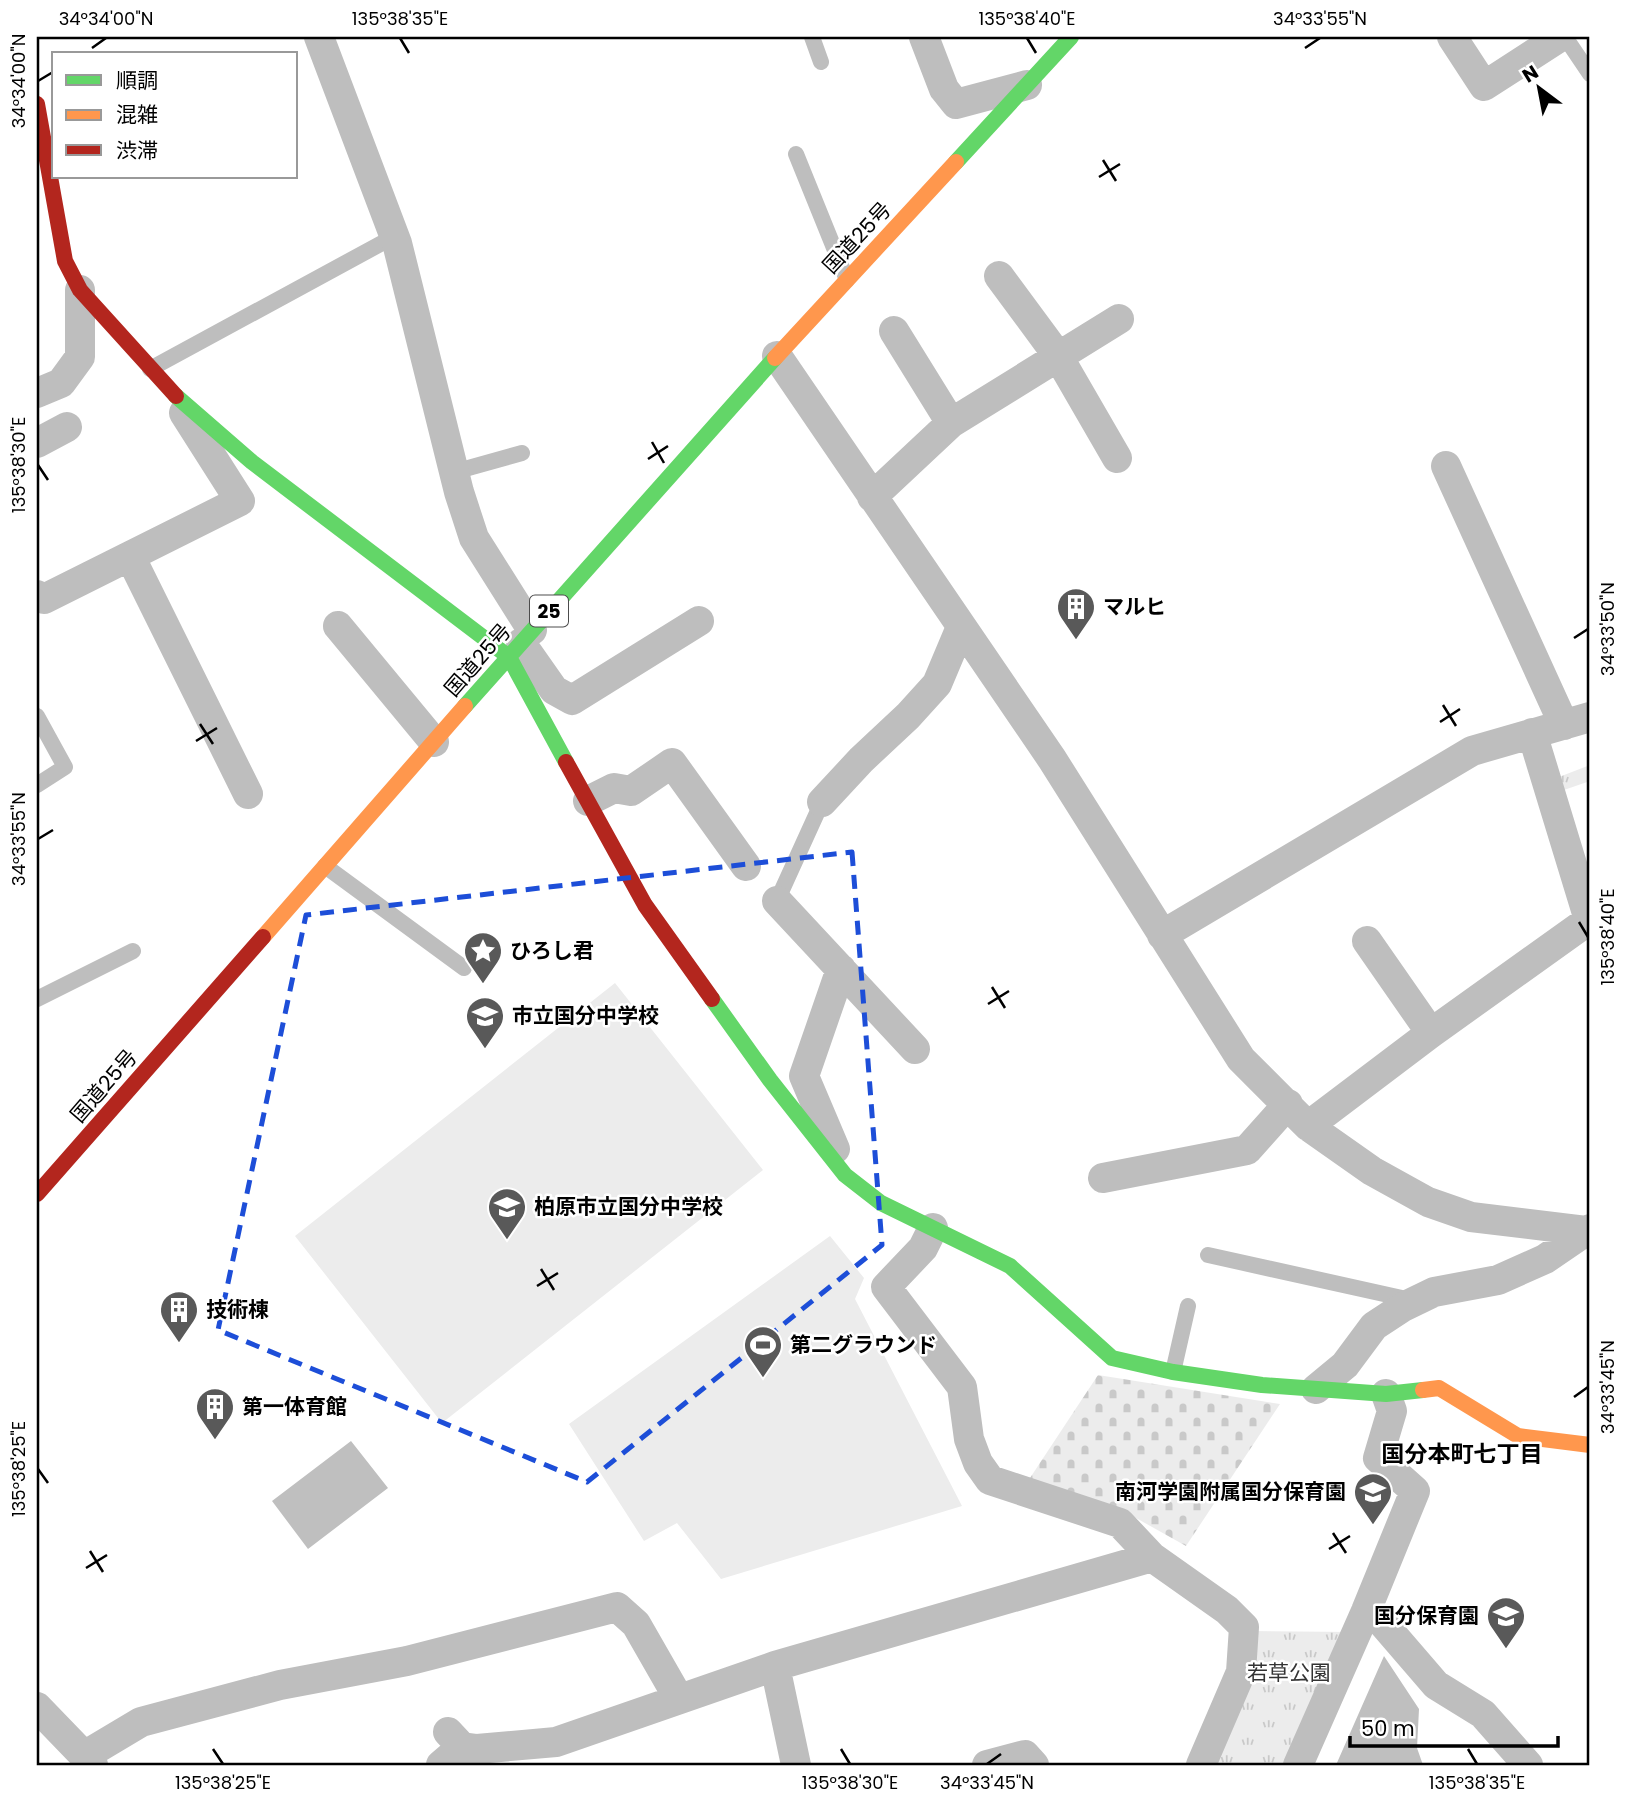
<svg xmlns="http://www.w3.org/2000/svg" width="1627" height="1802" viewBox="0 0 1627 1802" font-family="Poppins,'Noto Sans JP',sans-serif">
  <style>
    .grass { fill: #ececec }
    .cemetery { fill: url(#cemetery-stones) }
    .park { fill: url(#park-tufts) }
    .water { fill: #bfbfbf }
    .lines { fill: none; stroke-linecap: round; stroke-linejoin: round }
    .lane { stroke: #bebebe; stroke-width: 16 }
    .street { stroke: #bebebe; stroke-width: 30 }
    .fast { stroke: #63d668; stroke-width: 16 }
    .slow { stroke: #ff974d; stroke-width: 16 }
    .jam { stroke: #b3261e; stroke-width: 16 }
    .marked { fill: none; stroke: #1d4ed8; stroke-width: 5; stroke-dasharray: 14 9; stroke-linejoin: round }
    .ticks { fill: none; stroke: #000; stroke-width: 2.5 }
    .labels { text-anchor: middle; stroke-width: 5; stroke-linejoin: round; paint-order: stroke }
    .shield { fill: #fff; stroke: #4c4c4c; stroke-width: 2 }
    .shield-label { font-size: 19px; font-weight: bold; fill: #000 }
    .street-label { font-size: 21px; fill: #000; stroke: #fff }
    .poi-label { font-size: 21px; font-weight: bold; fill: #000; stroke: #fff; text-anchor: start }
    .park-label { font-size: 21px; fill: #333; stroke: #fff }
    .neighbourhood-label { font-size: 23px; font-weight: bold; fill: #000; stroke: #fff }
    .neatline { fill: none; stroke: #000; stroke-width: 2.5 }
    .ticks-label { font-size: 18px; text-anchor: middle; fill: #000 }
  </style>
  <defs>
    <pattern id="cemetery-stones" width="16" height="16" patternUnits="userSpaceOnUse" patternTransform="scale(1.75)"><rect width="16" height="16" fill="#ececec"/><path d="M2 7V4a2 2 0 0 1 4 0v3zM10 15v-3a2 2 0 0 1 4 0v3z" fill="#c9c9c9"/></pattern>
    <pattern id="park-tufts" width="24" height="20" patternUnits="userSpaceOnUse" patternTransform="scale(1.75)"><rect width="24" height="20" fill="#ececec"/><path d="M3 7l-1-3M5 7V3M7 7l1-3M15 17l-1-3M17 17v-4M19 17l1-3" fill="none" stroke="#c9c9c9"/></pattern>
  </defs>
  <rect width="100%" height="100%" fill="#fff"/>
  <path class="grass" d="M615 983 763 1170 442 1423 295 1236Z
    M830 1236 864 1278 855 1299 962 1506 721 1579 677 1523 644 1541 569 1424Z"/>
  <path class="cemetery" d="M1098 1375 1280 1404 1186 1546 1136 1518 1030 1478Z"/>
  <path class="park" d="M1590 765V781L1564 790 1559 777Z
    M1253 1631 1351 1632 1285 1765H1210Z"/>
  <path class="water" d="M351 1441 388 1488 308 1549 272 1501Z
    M1384 1656 1419 1709 1417 1748 1423 1765H1336Z"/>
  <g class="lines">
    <path class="lane" d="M812 37 821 62
      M1565 37 1590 74
      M796 154 847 280
      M150 369 395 236
      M454 472 522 453
      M37 716 65 767 37 785
      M325 866 464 968
      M777 901 822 802
      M37 999 133 951
      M1208 1255 1411 1300
      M1173 1372 1188 1306"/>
    <path class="street" d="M319 37 397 243 459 492 474 538 532 630
      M924 37 944 89 956 104 1027 85
      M1452 37 1484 86 1560 37
      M999 276 1058 356 1117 458
      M894 331 951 423
      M777 356 1052 759 1241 1059 1308 1126 1372 1171 1428 1202 1471 1217 1586 1231 1590 1229
      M37 393 61 383 80 357V290
      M37 443 67 427
      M1446 466 1564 725
      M872 497 951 423 1119 319
      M130 556 248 794
      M37 595 44 599 240 501 184 413
      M338 626 434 742
      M521 643 554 690 572 700 699 621
      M588 801 614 788 631 791 672 763 746 866
      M822 802 861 760 908 716 937 684 961 627
      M777 901 915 1049
      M1162 935 1472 751 1590 717
      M1367 941 1431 1033
      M1308 1126 1431 1033 1589 920 1532 733
      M835 1149 804 1076 841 969
      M1103 1178 1247 1150 1288 1104
      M933 1228 923 1248 886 1287 962 1387 969 1439 978 1463 990 1480 1120 1523 1152 1557
      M1316 1389 1345 1365 1374 1326 1403 1307 1434 1292 1498 1280 1545 1259 1586 1231
      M1366 1611 1380 1620 1436 1685 1483 1714 1528 1765
      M37 1707 93 1765
      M448 1732 462 1747 477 1749 556 1742 775 1666
      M84 1756 141 1722 280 1685 407 1661 617 1607 636 1624 679 1699
      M441 1765 462 1747
      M796 1765 775 1666 1152 1557 1227 1610 1244 1627 1241 1672 1201 1765
      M987 1765 1025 1755 1034 1765
      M1298 1765 1366 1611 1415 1491 1378 1458 1392 1411 1386 1394"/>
    <path class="fast" d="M956 162 1071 37
      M176 396 252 462 509 657 566 762
      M465 706 775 358
      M712 999 770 1080 845 1175 881 1203 1010 1266 1112 1358 1173 1372 1262 1385 1386 1394 1423 1390"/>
    <path class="slow" d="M775 358 956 162
      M263 937 465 706
      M1423 1390 1439 1388 1518 1436 1590 1445"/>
    <path class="jam" d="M37 104 65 261 80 290 176 396
      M566 762 645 905 712 999
      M37 1194 263 937"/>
  </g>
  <path class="marked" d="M852 852 882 1245 587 1482 218 1330 306 915Z"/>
  <path class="ticks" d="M400 38 409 53M1027 38 1036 53M92 48 106 38M1305 48 1320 38M38 81 53 72M1103 160 1116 181M1099 177 1120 164M652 442 664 463M648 459 668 446M38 465 48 480M1574 638 1588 629M1443 705 1456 726M1440 722 1460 709M200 724 213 744M196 741 217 728M38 839 53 830M1579 922 1588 937M992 987 1005 1008M988 1004 1009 991M541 1269 554 1290M537 1286 558 1273M1574 1397 1588 1387M38 1469 48 1483M1333 1533 1346 1553M1329 1549 1350 1536M90 1551 103 1572M86 1568 107 1555M213 1749 223 1764M841 1749 850 1764M1468 1749 1477 1764M987 1764 1001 1754"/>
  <defs>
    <symbol id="building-pin" viewBox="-11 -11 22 30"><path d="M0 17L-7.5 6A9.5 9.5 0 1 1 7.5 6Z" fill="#595959" stroke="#fff"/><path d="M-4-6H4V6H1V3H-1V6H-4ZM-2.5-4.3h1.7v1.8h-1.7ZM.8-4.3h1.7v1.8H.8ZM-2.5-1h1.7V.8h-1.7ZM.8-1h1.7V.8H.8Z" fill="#fff"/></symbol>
    <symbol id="sight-pin" viewBox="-11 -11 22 30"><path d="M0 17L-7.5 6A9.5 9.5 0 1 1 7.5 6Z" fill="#595959" stroke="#fff"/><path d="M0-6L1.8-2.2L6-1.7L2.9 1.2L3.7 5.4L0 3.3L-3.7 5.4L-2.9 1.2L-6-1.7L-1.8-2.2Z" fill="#fff"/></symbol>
    <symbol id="school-pin" viewBox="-11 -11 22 30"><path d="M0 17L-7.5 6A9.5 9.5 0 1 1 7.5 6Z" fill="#595959" stroke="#fff"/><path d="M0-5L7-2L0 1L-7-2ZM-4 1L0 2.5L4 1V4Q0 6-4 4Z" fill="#fff"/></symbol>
    <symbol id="stadium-pin" viewBox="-11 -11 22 30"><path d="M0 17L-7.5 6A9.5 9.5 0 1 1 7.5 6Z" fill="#595959" stroke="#fff"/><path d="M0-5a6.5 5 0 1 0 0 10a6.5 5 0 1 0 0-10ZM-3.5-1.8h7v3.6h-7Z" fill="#fff"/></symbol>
  </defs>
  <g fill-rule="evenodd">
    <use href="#building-pin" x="1054" y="585" width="44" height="60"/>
    <use href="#sight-pin" x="461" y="929" width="44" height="60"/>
    <use href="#school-pin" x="463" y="994" width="44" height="60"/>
    <use href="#school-pin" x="485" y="1185" width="44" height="60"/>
    <use href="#building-pin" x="157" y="1288" width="44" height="60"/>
    <use href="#stadium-pin" x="741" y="1323" width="44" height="60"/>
    <use href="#building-pin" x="193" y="1385" width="44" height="60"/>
    <use href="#school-pin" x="1351" y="1470" width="44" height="60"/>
    <use href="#school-pin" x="1484" y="1594" width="44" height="60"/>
  </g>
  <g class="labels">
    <rect class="shield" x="530" y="595.5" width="38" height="31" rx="5"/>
    <g class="shield-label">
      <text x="549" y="618">25</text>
    </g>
    <g class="street-label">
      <text transform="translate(857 238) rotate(-47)" y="7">国道25号</text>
      <text transform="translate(478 660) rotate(-49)" y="7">国道25号</text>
      <text transform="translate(104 1086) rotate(-49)" y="7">国道25号</text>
    </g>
    <g class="poi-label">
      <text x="1103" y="614">マルヒ</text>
      <text x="510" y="958">ひろし君</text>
      <text x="512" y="1023">市立国分中学校</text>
      <text x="534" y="1214">柏原市立国分中学校</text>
      <text x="206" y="1317">技術棟</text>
      <text x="790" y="1352">第二グラウンド</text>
      <text x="242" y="1414">第一体育館</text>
      <text x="1346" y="1499" text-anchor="end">南河学園附属国分保育園</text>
      <text x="1479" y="1623" text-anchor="end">国分保育園</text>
    </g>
    <g class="park-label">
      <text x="1289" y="1680">若草公園</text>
    </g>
    <g class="neighbourhood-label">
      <text x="1462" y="1462">国分本町七丁目</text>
    </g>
  </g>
  <rect width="1627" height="1802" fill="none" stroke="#ffffff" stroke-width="77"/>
  <rect x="52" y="52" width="245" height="126" fill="#ffffff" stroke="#999999" stroke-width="2"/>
  <rect x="66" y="75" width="35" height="10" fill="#63d668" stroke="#999999" stroke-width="2"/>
  <text x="116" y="88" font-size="21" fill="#000000">順調</text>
  <rect x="66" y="110" width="35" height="10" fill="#ff974d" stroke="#999999" stroke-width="2"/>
  <text x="116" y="122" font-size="21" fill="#000000">混雑</text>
  <rect x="66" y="145" width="35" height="10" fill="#b3261e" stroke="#999999" stroke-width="2"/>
  <text x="116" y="158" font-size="21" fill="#000000">渋滞</text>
  <g transform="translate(1539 88) rotate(328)" stroke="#ffffff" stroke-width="5" paint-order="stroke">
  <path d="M0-5L12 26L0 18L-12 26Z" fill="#000000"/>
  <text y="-10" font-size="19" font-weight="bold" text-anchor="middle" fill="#000000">N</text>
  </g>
  <path d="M1350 1736v10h208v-10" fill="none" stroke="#000000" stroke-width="3.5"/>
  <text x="1361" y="1736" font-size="21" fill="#000000" stroke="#ffffff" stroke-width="5" paint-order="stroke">50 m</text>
  <rect x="38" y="38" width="1550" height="1726" class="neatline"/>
  <g class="ticks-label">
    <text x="106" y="25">34°34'00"N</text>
    <text x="400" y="25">135°38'35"E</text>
    <text x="1027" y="25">135°38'40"E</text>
    <text x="1320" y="25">34°33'55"N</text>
    <text transform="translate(19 81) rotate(-90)" y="6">34°34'00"N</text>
    <text transform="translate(19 465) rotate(-90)" y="6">135°38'30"E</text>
    <text transform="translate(1608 629) rotate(-90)" y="6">34°33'50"N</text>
    <text transform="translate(19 839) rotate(-90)" y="6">34°33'55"N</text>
    <text transform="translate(1608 937) rotate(-90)" y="6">135°38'40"E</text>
    <text transform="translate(1608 1387) rotate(-90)" y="6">34°33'45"N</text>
    <text transform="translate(19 1469) rotate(-90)" y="6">135°38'25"E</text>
    <text x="223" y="1789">135°38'25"E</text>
    <text x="850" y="1789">135°38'30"E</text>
    <text x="987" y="1789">34°33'45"N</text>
    <text x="1477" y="1789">135°38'35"E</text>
  </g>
</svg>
